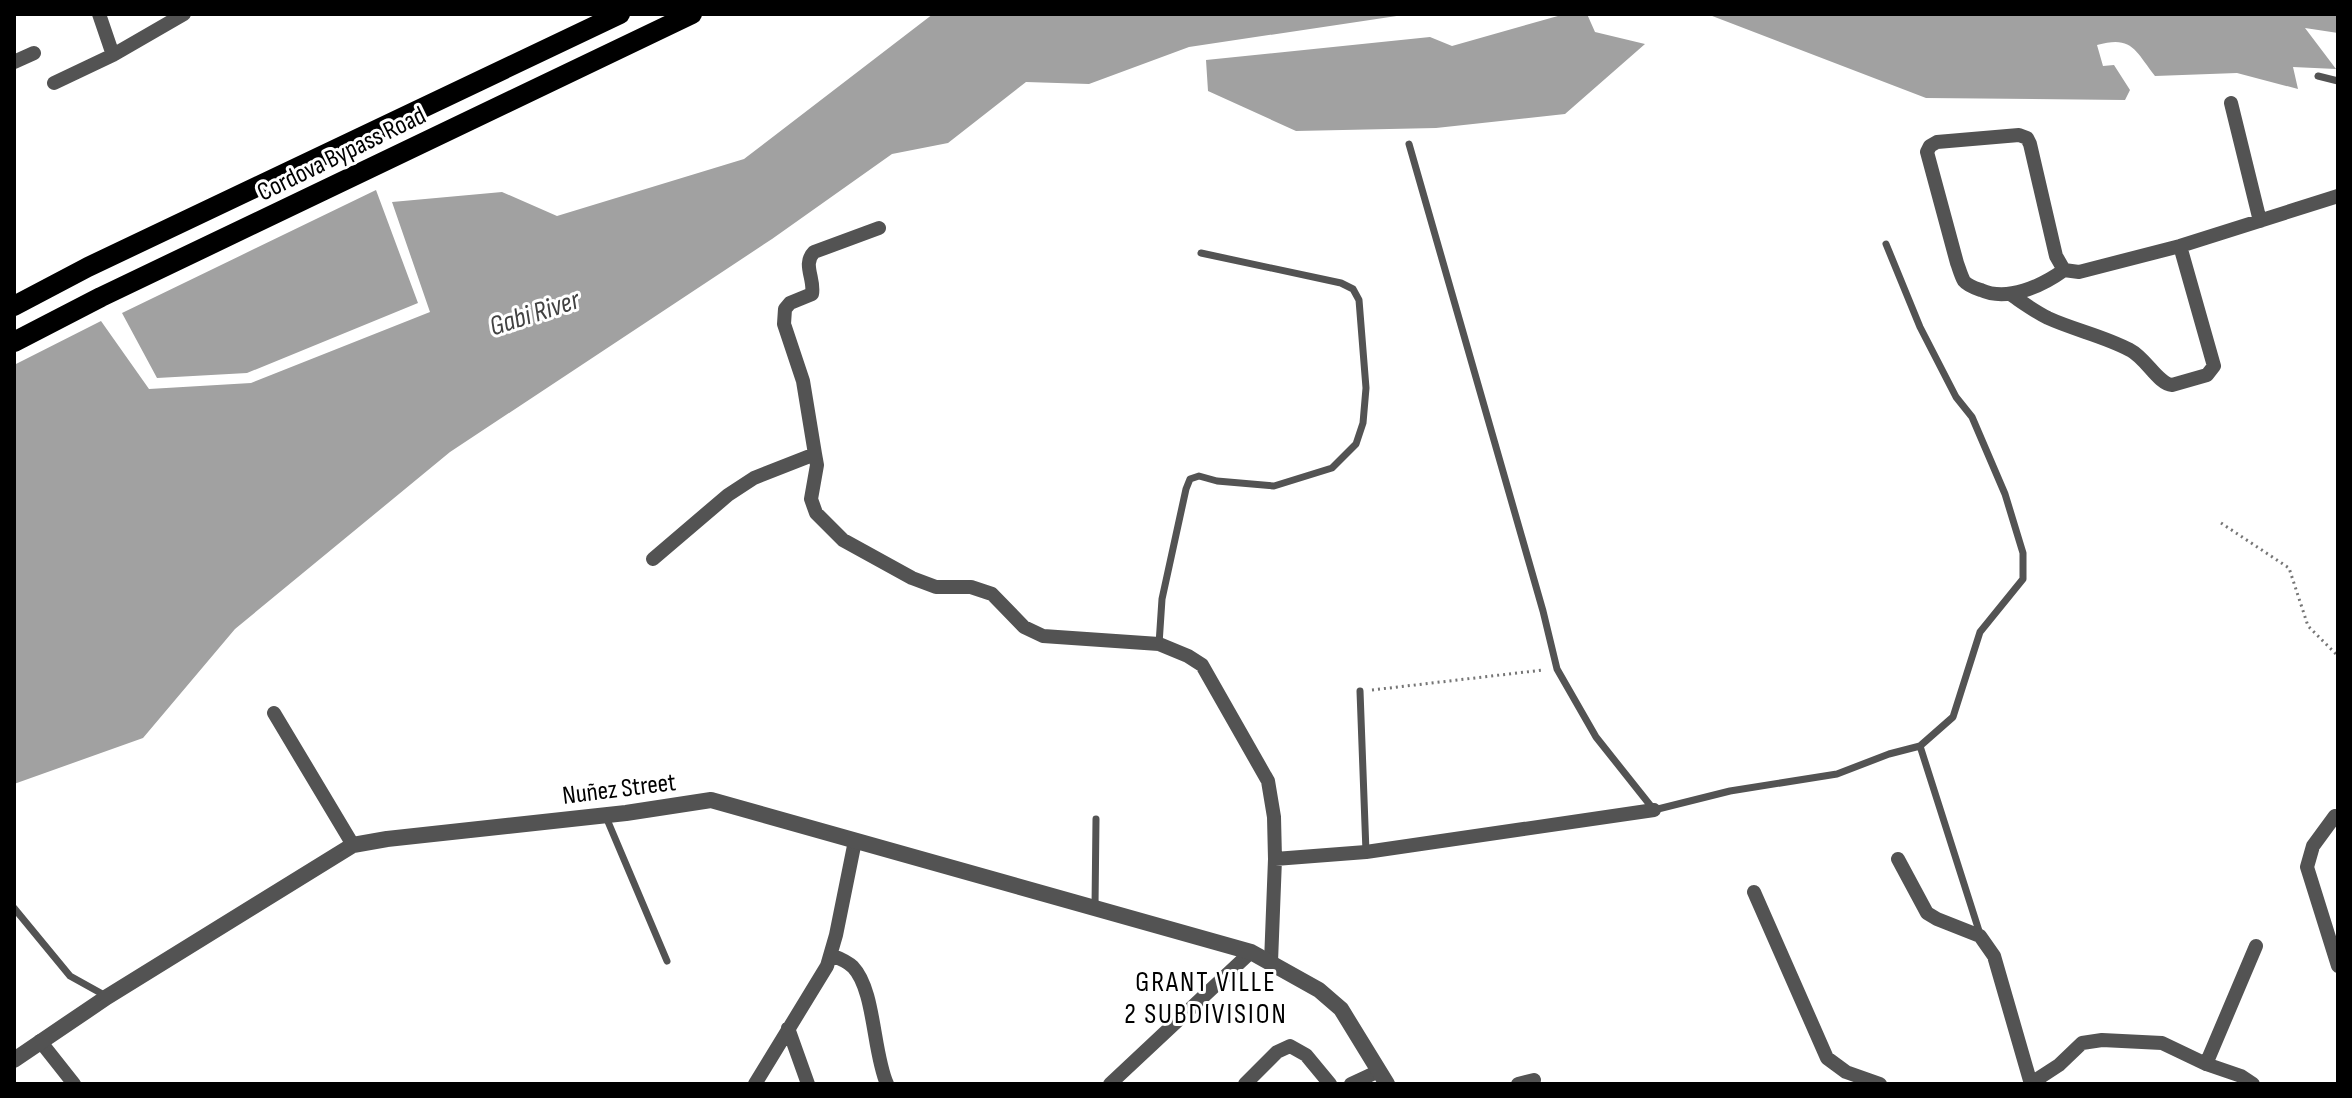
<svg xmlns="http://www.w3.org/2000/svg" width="2352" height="1098" viewBox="0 0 2352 1098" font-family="'Sofia Sans Condensed',sans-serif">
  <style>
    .water { fill: #a1a1a1 }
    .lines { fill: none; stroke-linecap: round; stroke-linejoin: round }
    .path { stroke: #757575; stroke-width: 3; stroke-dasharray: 2 4; stroke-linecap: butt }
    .service { stroke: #535353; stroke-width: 7 }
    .minor { stroke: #535353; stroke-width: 14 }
    .tertiary { stroke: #535353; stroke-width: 16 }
    .primary { stroke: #000; stroke-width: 20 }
    .labels { text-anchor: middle; stroke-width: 6; stroke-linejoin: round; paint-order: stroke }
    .street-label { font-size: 26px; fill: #000; stroke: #fff }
    .water-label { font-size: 28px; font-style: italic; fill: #424242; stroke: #fff }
    .neighbourhood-label { font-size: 28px; letter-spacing: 2px; fill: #000; stroke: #fff }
  </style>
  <rect width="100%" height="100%" fill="#fff"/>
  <path class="water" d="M933 14H1410L1189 47 1089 84 1026 82 948 143 892 154 772 239 450 452 235 629 143 738 14 784V365L101 321 149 389 251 383 430 312 392 202 502 192 557 216 744 159Z
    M1565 14H1587L1595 32 1645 44 1565 114 1436 128 1296 131 1208 91 1206 60 1430 37 1452 46Z
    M1707 14H2338V33L2305 28 2336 69 2293 67 2298 89 2237 73 2155 76C2135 50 2132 35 2097 45L2103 66 2114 65 2130 90 2125 100 1926 98Z
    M376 190 418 303 247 373 157 378 122 313Z"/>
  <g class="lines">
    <path class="path" d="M2221 523 2289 568 2308 626 2338 656
      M1372 690 1543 670"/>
    <path class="service" d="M2318 76 2338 81
      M1409 144 1543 611 1557 669 1596 737 1654 810 1730 791 1837 774 1889 754 1920 746 1953 717 1980 632 2023 579V553L2005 494 1972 417 1956 397 1920 327 1886 244
      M1159 644 1162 599 1186 489 1190 479 1199 476 1217 481 1274 486 1332 468 1356 444 1363 423 1366 388 1359 300 1353 289 1341 283 1201 253
      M1360 691 1366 852
      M1920 746 1980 934
      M606 817 667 961
      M1095 907 1096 819
      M14 908 70 976 106 996"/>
    <path class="minor" d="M99 14 113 55
      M14 62 34 53
      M54 83 113 55 184 14
      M2231 103 2260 221
      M879 228 814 252C802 264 815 279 812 294L790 303 785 309 784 324 803 381 815 454 817 465 811 499 816 513 843 540 912 578 936 587H971L992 594 1024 627 1043 636 1159 644 1188 656 1202 665 1268 781 1274 817 1275 859 1271 962
      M2064 270 2056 256 2030 144 2027 138 2019 135 1937 142 1930 146 1927 152 1957 263C1959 268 1961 276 1964 281 1968 286 1975 288 1981 290 2007 302 2042 286 2064 270L2079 272 2180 246 2338 196
      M2010 294C2022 302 2034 311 2048 318 2074 330 2104 336 2130 350 2146 358 2158 384 2172 385L2207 375 2214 366 2180 246
      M653 559 728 495 754 478 815 454
      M274 713 353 845
      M2335 816 2313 846 2307 867 2338 966
      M1275 859 1366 852 1654 810
      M1898 859 1927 913 1937 919 1980 936 1994 956 2031 1084
      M1754 892 1827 1058 1846 1072 1880 1084
      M831 955C839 958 847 961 853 967 875 990 873 1053 887 1084
      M788 1028 808 1084
      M40 1041 74 1084
      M2206 1064 2256 946
      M755 1084 827 966 836 935 855 841
      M1110 1084 1251 952
      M1245 1084 1277 1052 1290 1046 1306 1055 1330 1084
      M1351 1084 1379 1071
      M1518 1084 1534 1080
      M2030 1084 2059 1065 2082 1043 2102 1040 2162 1043 2206 1064 2241 1076 2253 1084"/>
    <path class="tertiary" d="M14 1060 107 997 353 845 387 839 626 813 711 800 1251 952 1319 990 1341 1009 1387 1084"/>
    <path class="primary" d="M14 306 88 267 620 14
      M14 342 101 297 692 14"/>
  </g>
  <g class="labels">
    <g class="street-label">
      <text transform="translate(341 153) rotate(-26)" y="9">Cordova Bypass Road</text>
      <text transform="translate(619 788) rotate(-7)" y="9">Nuñez Street</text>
    </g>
    <g class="water-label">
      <text transform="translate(534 312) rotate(-18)" y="10">Gabi River</text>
    </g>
    <g class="neighbourhood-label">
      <text x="1206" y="991">GRANT VILLE<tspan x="1206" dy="32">2 SUBDIVISION</tspan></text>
    </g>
  </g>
  <rect width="2352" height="1098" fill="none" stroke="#000000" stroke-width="32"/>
</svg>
